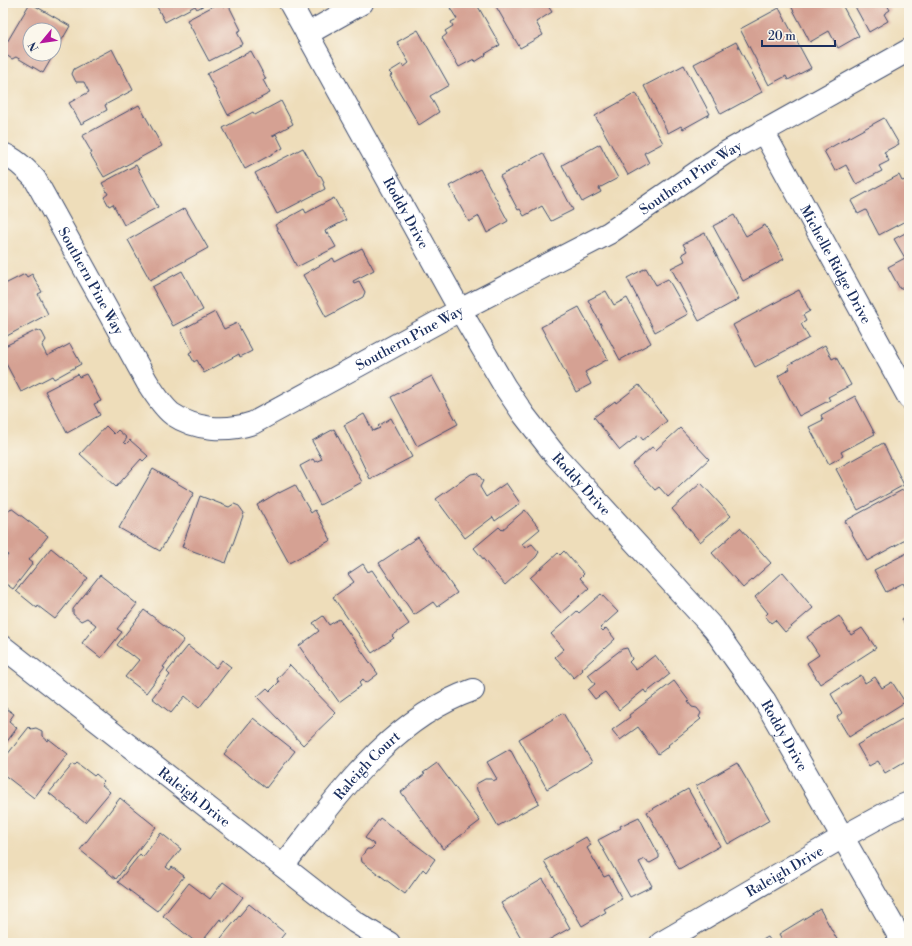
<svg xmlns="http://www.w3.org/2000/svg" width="912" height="946" viewBox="0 0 912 946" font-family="'Libre Bodoni',serif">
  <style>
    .building { fill: #d5a193 }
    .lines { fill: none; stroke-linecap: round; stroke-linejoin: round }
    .minor-casing { stroke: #3b496c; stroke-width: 24 }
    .minor { stroke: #fff; stroke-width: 22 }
    .labels { text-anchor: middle; stroke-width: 3.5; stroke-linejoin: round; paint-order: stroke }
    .street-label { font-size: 14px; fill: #1b2f5e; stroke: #fbf7ec }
  </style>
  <rect width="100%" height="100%" fill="#fbf7ec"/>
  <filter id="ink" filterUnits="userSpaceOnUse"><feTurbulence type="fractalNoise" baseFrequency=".025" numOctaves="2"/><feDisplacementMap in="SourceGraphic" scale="8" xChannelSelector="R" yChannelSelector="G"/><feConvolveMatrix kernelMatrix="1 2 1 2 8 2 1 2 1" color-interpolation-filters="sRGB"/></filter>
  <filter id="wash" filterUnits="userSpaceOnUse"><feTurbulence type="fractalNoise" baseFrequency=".012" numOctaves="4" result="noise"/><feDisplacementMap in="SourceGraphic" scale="16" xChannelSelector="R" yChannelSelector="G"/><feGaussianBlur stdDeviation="0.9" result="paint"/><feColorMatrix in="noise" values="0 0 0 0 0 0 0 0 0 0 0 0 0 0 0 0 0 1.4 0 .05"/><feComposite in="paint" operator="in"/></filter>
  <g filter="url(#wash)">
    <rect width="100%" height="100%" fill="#eeddba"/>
    <g id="blocks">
      <path class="building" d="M30 3 70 26 54 54V30H30V54H54L43 73 16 57 12 59 6 55 5 50 3 49Z
        M155 3H208L197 9 195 6 165 22Z
        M219 3H221L223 7 228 4 241 30 237 32 243 44 209 61 187 20Z
        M460 3H476L500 45 485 54 486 55 475 62 474 59 459 67 442 38 447 34 445 31 453 26 451 22 457 19 450 8Z
        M494 3H546L552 12 536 22 543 35 520 48Z
        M792 3H841L859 36 838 48 829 31 810 42 790 4Z
        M853 3H890L887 5 890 10 884 14 888 21 869 32Z
        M779 8 811 68 788 80 786 76 769 85 740 29Z
        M418 30 449 85 430 96 439 112 419 125 390 76 392 75 389 72 402 64 404 67 409 63 397 42Z
        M736 42 762 92 721 114 694 64Z
        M112 49 133 90 105 105 107 110 81 124 69 103 89 92 84 82H76L72 74 74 69Z
        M251 51 266 79 263 80 270 93 228 115 207 74Z
        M684 65 710 114 683 129 681 126 668 133 644 86Z
        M636 93 663 143 644 153 649 163 628 175 595 116Z
        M281 101 293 124 273 135V136L276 134 283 148 245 169 223 128 253 112 255 115Z
        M139 105 162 146 104 177 90 154 92 153 82 136Z
        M884 118 899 144 884 152 889 161 879 166 882 171 856 184 846 165 835 171 824 151Z
        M600 144 618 178 599 188 601 192 582 202 562 165Z
        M303 148 318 175 321 176 324 182 323 184 325 189 277 214 255 173Z
        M543 153 573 210 551 221 542 206 524 216 520 209 518 210 500 176Z
        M136 165 158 207 124 225 113 204 109 206 104 197 108 194 102 183Z
        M480 169 508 221 487 233 479 216 469 222 449 186Z
        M899 175 902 181 906 180 909 186V219L879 235 866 210 858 214 851 201Z
        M334 198 346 220 325 231 326 234 328 233 336 247 297 267 275 225 304 209 306 213Z
        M185 208 208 248 150 280 128 240Z
        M734 215 746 236 765 225 784 259 743 281 713 226Z
        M909 231V284L900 289 888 267 905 258 894 239Z
        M705 233 739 299 699 321 671 268 685 261 682 254 687 251 683 244Z
        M362 248 374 270 353 281 354 283 359 281 365 292 363 297 326 317 303 275 333 258 335 262Z
        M646 268 656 285 668 279 688 314 655 332 627 278Z
        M182 271 203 310 173 326 152 287Z
        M25 274 27 277 32 274 42 292 38 294 48 314 5 337 3 334V285Z
        M799 290 810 311 803 315 806 321 801 324 809 338 755 367 733 325Z
        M606 291 614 305 627 298 651 343 620 360 588 300Z
        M579 307 608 359 585 372 591 384 576 392 541 327Z
        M215 312 224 329 237 323 252 351 240 357 239 354 204 373 197 360 194 362 189 353 192 351 181 330Z
        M37 330 42 332 46 340 42 346 47 356 70 344 81 364 54 379 52 376 21 392 3 358V347Z
        M825 345 832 359 836 357 851 385 828 397 830 400 799 416 778 376 790 369 788 365Z
        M78 374 79 377 86 374 101 401 94 404 100 415 67 433 45 391Z
        M432 376 458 424 417 446 391 397Z
        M639 385 667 421 643 440 639 435 620 450 594 417 615 401 616 403Z
        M855 396 875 434 841 452 843 456 829 464 809 427 823 420 821 415Z
        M364 414 373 431 380 428 378 426 391 418 412 457 370 479 344 425Z
        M106 426 114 434 118 430 127 438 124 442 126 444 130 440 148 456 143 461 141 459 116 487 80 454Z
        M680 428 709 459 668 497 659 487 655 490 632 465 652 447 656 450Z
        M334 429 362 482 320 505 300 466 313 459 315 462 322 459 312 441Z
        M883 443 904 485 858 510 836 469Z
        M153 469 194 493 160 551 119 528Z
        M477 473 483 481 480 487 486 497 506 483 520 503 495 521 493 517 465 538 436 499 471 474Z
        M701 483 731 516 700 542 672 509Z
        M295 485 311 513 315 510 331 540 289 563 257 505 279 492V493Z
        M906 488 909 494V538L867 561 845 521Z
        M200 496 229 507 234 504 239 506 244 513 226 563 182 547Z
        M11 508 48 536 29 560 33 563 13 589 3 582V562L8 555 3 552V518Z
        M525 510 540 529 522 544 525 548 532 544 539 552 536 557 505 585 474 548 499 527 502 530Z
        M740 528 771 563 743 588 712 553Z
        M418 537 457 593 437 607 433 602 414 615 379 563Z
        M51 548 88 578 55 619 38 606 37 608 16 591Z
        M564 551 584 574 580 578 589 588 561 613 530 578 558 553 560 555Z
        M909 552V594L903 583 886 592 874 570Z
        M363 564 368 572 372 570 409 624 392 636 394 638 372 653 333 597 354 582 348 574Z
        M783 572 813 608 785 632 775 620 771 623 765 616 768 613 755 597Z
        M100 575 137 604 117 629 122 632 101 658 82 643 96 625 87 618 81 621 73 614V609Z
        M601 594 618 612 600 628 603 631 606 628 615 639 582 669 583 670 574 678 555 657 564 649 551 634 577 611 579 613Z
        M144 610 184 640 163 667 165 668 146 693 125 677 139 660 133 655 132 656 117 645Z
        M909 615V632L902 619Z
        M323 616 329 625 339 619 378 674 366 683 363 679 359 683 361 686 339 702 299 646 319 631 313 623Z
        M839 616 851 635 862 628 876 648 820 684 807 663 819 655 807 637Z
        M188 646 216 668 222 660 231 667 199 708 185 696 171 713 152 698 170 675 167 672Z
        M627 648 632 659 629 662 636 670 655 655 670 674 646 693 644 690 619 710 605 692 595 699 588 690 595 684 588 675 622 649Z
        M290 665 336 713 303 745 257 697 267 688 270 691 279 682 277 679Z
        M861 675 865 683 875 677 882 688 892 682 905 702 849 737 837 717 842 713 831 694Z
        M674 681 689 701 688 702 692 707 697 708 701 713 699 717 701 719 668 745 669 746 658 754 638 727 620 740 612 730 630 717 629 715Z
        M3 706 14 714 9 721 17 728 3 747Z
        M563 713 592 762 547 789 519 739Z
        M909 715V759L885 773 878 761 869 766 857 745Z
        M253 718 295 751 266 788 224 754Z
        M29 727 31 729 36 728 42 731V736L48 741 49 739 68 754 34 798 3 774V760Z
        M510 749 539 803 498 826 477 790 476 784 485 779H492L493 781 497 779 487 762Z
        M77 763 94 776 96 774 104 781 101 784 110 792 85 822 49 793 73 764 75 765Z
        M437 763 480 821 443 849 401 792 425 774 423 773Z
        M737 763 770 820 728 844 696 786Z
        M688 789 720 846 679 869 647 812Z
        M120 798 156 827 116 879 80 850Z
        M639 817 659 855V858L650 863 646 861 645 859 639 862 652 886 630 897 598 840 621 828 620 826Z
        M380 818 435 859 426 872 423 869 405 894 362 862 361 857 367 849H371L375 845 365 838Z
        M161 833 181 849 166 867 170 870 172 867 184 876 157 911 118 882 140 854 143 857Z
        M586 837 591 845 587 848 604 877 609 875 622 899 604 909 606 912 582 926 544 861Z
        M543 879 570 928 543 943H524L501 903Z
        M223 882 243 897 224 922 220 919 201 943H197L163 916 189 883 210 899Z
        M249 904 285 933 277 943H217Z
        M820 909 839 943H784L779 934Z
        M768 937 772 943H757Z"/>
    </g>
  </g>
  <g filter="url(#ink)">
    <use href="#blocks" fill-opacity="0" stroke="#3b496c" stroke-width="1"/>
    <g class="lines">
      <defs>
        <g id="minor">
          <path id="s1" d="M290 3 460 310 505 387 524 415 556 456 714 629 765 701 903 943"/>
          <path d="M307 34 362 3"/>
          <path id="s2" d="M763 131 909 398"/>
          <path id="s3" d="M3 154C16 159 26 169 35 179L147 382C154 393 162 406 172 414 196 430 226 432 253 423L460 310 609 233 725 153 909 50"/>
          <path id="s4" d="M3 647 331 904 355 922 389 943"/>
          <path id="s5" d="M283 866C336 799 388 720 473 690"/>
          <path id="s6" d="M661 943 843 837 892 810 909 803"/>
        </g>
      </defs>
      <use href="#minor" class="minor-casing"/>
      <use href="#minor" class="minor"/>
    </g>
  </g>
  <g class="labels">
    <g class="street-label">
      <text dy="5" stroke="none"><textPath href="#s3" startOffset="900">Southern Pine Way</textPath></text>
      <text dy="5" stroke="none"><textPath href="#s1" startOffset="240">Roddy Drive</textPath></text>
      <text dy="5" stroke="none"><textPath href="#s2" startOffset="152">Michelle Ridge Drive</textPath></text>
      <text dy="5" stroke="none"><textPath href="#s3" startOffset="157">Southern Pine Way</textPath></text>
      <text dy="5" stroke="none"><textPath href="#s3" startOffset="576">Southern Pine Way</textPath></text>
      <text dy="5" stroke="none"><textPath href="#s1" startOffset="564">Roddy Drive</textPath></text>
      <text dy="5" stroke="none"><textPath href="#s1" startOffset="888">Roddy Drive</textPath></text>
      <text dy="5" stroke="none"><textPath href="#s5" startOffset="131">Raleigh Court</textPath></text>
      <text dy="5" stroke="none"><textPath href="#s4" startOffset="243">Raleigh Drive</textPath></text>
      <text dy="5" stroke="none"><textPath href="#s6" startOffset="143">Raleigh Drive</textPath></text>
    </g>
  </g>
  <rect width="912" height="946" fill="none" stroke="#fbf7ec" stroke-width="16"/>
  <g transform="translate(42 42) rotate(241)"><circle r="19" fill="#fbf7ec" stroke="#a1a7b3"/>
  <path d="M0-3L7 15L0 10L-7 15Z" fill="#b5179e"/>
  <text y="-6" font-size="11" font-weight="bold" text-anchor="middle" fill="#1b2f5e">N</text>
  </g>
  <path d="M762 40v6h73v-6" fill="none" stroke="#1b2f5e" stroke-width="2"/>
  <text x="768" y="40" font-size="12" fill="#1b2f5e" stroke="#fbf7ec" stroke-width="3" paint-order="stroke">20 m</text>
</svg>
